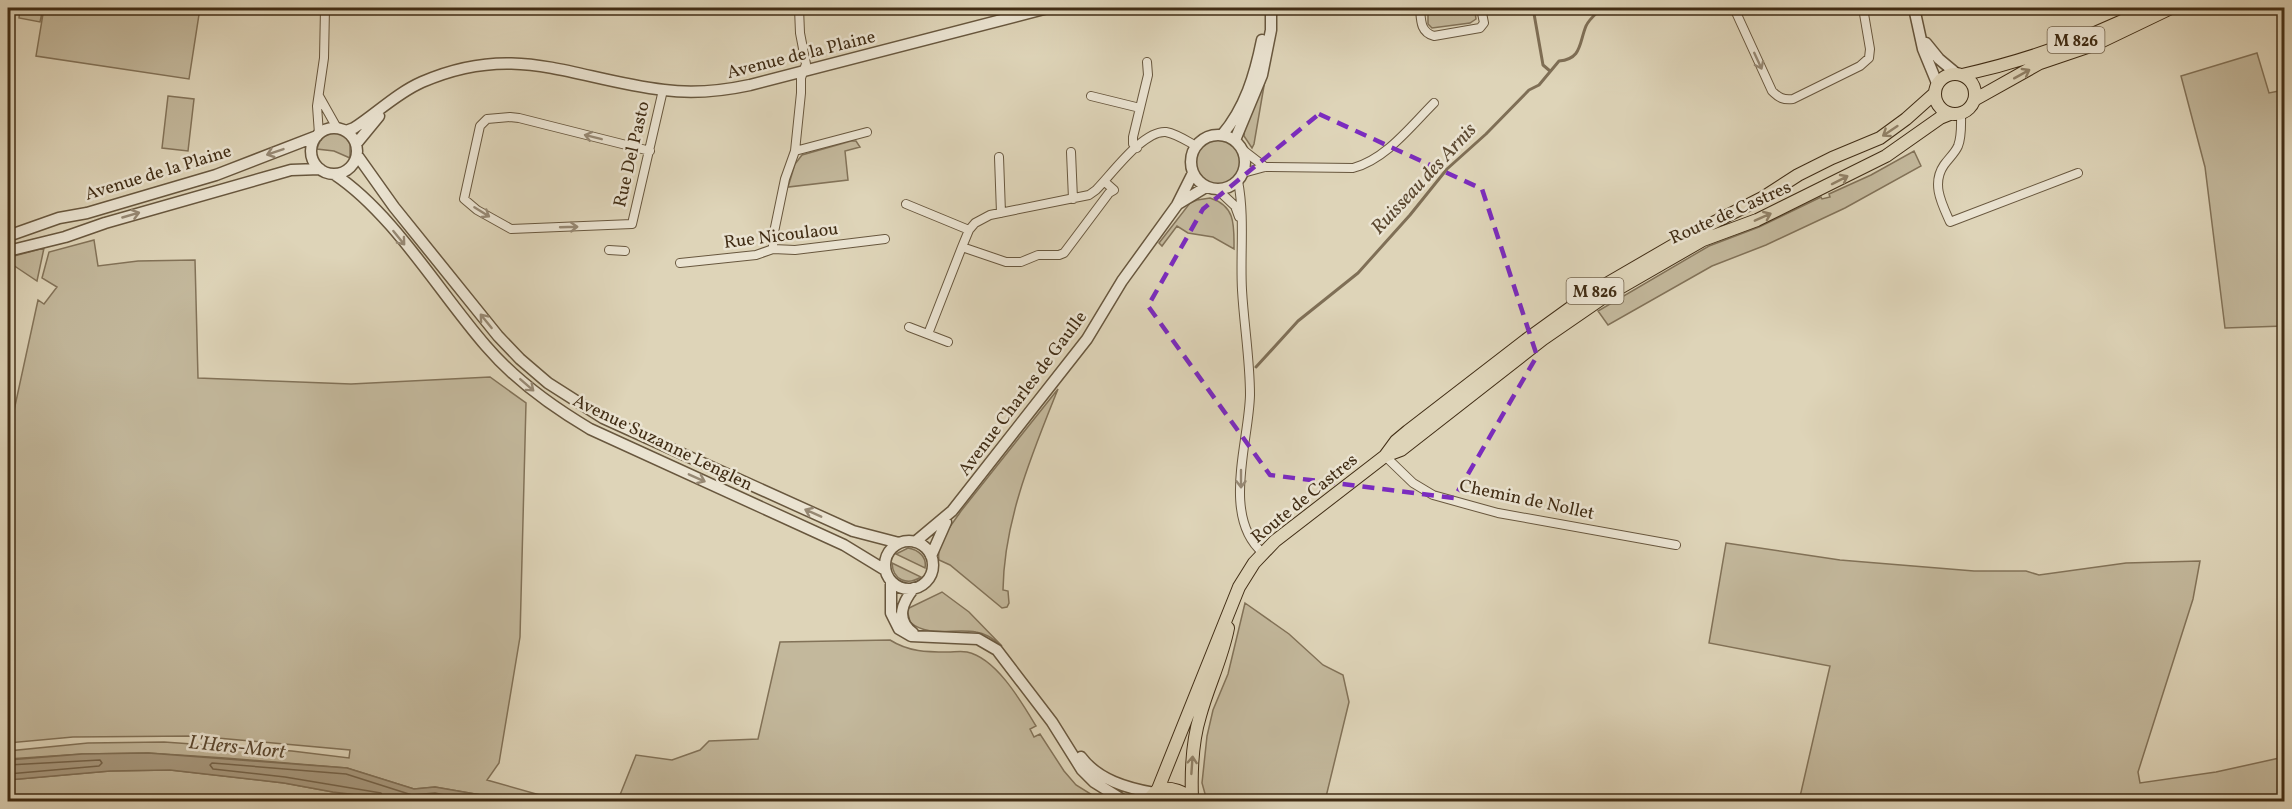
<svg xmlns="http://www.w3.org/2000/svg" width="2292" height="809" viewBox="0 0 2292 809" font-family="Vollkorn,serif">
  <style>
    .green { fill: #c3b89c; stroke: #827258; stroke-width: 1.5 }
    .water { fill: #a99b81; stroke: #7f6f56; stroke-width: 1.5 }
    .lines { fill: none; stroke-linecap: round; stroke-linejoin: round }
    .shore { stroke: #75644b; stroke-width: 1.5 }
    .stream { stroke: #7f6f56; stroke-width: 3 }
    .minor-casing { stroke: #68573e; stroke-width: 10 }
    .tertiary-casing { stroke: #68573e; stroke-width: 13 }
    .primary-casing { stroke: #412d15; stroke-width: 14 }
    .minor { stroke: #eae3d1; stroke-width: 8 }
    .tertiary { stroke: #eae3d1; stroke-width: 10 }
    .primary { stroke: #ded4b8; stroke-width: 12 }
    .oneway { stroke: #968873 }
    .oneway2 { stroke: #908066 }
    .marked { fill: none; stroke: #7b2cbf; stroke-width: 4.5; stroke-dasharray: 12 8; stroke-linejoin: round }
    .labels { text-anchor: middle; stroke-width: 5; stroke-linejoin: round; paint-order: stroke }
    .shield { fill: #eae3d1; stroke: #74644d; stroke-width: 1.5 }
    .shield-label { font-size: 16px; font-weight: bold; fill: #412d15 }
    .street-label { font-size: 18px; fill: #412d15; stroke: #eae3d1 }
    .water-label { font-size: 20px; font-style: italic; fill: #5b4830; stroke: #eae3d1 }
  </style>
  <rect width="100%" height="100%" fill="#ded4b8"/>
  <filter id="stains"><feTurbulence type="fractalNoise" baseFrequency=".00333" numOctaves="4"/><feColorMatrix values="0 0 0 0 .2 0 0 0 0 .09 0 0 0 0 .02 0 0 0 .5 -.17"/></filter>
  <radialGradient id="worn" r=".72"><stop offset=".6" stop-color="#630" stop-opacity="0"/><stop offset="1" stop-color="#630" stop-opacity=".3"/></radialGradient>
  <path class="green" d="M20 8H43L40 22 19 18Z
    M44 8H200L189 79 36 56Z
    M1428 8H1471L1475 12 1476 19 1470 23 1432 28 1428 24Z
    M2257 53 2269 93 2284 90V326L2225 328 2205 167 2181 76Z
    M1265 80 1254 144 1252 148 1244 136 1245 125Z
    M168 96 194 99 188 151 162 148Z
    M339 133 345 136 350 144V158L334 151 317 149C320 137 328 132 339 133Z
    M1196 162a22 22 0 1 1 44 0a22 22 0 1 1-44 0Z
    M851 141H856L860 147 845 151 848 180 788 187 795 164 802 155Z
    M1914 151 1921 166 1845 208 1766 245 1712 266 1608 325 1598 311 1709 246 1759 227 1821 197 1822 199 1830 197 1829 194 1871 175Z
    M1210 198C1236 206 1234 226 1234 249L1213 237 1188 233 1177 226 1162 246 1159 243 1190 203 1197 200Z
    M94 240 98 266 138 261 195 260 198 378 351 384 490 377 526 403 520 637 499 763 487 780 561 801H515L435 787 414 789 347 768 225 758 148 753 82 754 8 759V751L88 743 164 742 292 751 349 758 350 750 195 736 73 737 8 743V438L38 300 44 304 57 287 42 278 49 252Z
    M44 248 37 281 13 265 14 256Z
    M1058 389C1032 454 1004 520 1003 590L1008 591 1009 603 1007 607 1002 608 950 565 939 560C936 542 951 526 961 511Z
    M1726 543 1840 560 1974 571H2026L2039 575 2126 563 2200 561 2193 599 2138 772 2140 783 2216 772 2284 757V801H1799L1830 666 1709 643Z
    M908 548C919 550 927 557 925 568L896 554Z
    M892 563 921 577C907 586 893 580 892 563Z
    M942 592 969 612 1002 646C994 640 986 633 976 632 954 628 928 638 910 622L907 609Z
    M1245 603 1289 634 1323 665 1343 675 1349 702 1325 801H1207L1202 783 1207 736 1213 710 1228 674Z
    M890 640C909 652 927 652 948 652 954 652 961 651 967 652 996 658 1021 701 1036 726L1030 729 1034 737 1040 734 1064 771 1076 785 1102 801 625 802 618 800 636 755 672 760 700 750 709 741 758 739 780 642Z
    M170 770 284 783 333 792 406 801 8 802V780L110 771Z"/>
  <path class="water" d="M148 753 347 768 414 789 435 787 515 801H406L333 792 284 783 170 770 110 771 8 780V760L82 754Z"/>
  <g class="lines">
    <path class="shore" d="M8 765 100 760 102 763 99 766 8 774
      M386 802 381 793 285 777 213 769 210 765 212 763 225 764 346 774 412 795 435 793 478 802"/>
    <path class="stream" d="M1533 8 1543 65 1550 71
      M1256 367 1298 321 1358 273 1410 215 1447 169 1486 134 1529 90 1539 85 1559 61C1582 59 1579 43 1586 26 1589 19 1597 13 1602 8"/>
    <defs>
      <path id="minor" d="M1420 8C1421 20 1420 32 1434 36L1480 28 1484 23 1481 8
        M1734 8 1772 91C1779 98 1783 100 1793 99L1860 66 1869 58 1870 49 1863 8
        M319 96 337 128
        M1091 96 1140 108
        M1961 113C1961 123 1962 136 1958 146 1955 153 1949 158 1944 165 1931 184 1942 204 1950 222L2078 173
        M319 134 317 106 324 58 325 8
        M1137 148 1133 144V137L1148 75 1147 62
        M1243 150 1265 167
        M650 151 519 118 510 117 487 119 480 126 464 199 477 210 511 229 632 224 663 90
        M795 151 867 132
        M1071 152 1073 199
        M999 157 1001 213
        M1243 173 1265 167 1353 168C1386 159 1410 127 1434 103
        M1238 181C1245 217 1240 254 1242 290 1244 325 1250 360 1250 395 1249 442 1221 517 1263 553
        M1218 190 1235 206 1239 217
        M906 204 969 230
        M962 247 1006 262H1021L1038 255H1059L1064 253 1109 193 1114 190 1105 182
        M773 249V237L785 179 795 151 801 93V78L806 64 800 33 799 8
        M609 250 625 251
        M680 263 756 255 773 249 795 250 885 239
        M909 327 948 342
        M928 334 962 247 969 230 975 223 990 215 1089 195 1096 190C1112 174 1143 130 1166 132 1177 134 1187 141 1196 146
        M1385 456 1413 483 1433 495 1498 513 1676 545"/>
      <path id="tertiary" d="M1914 8 1923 49 1937 83
        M1926 43 1939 59 1957 74
        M311 151a23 23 0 1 1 46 0a23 23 0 1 1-46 0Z
        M346 131 354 128C377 113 397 93 422 82 516 41 572 79 664 90 693 94 722 91 750 85L1048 8
        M1191 162a27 27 0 1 1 54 0a27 27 0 1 1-54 0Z
        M1222 135C1245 108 1255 75 1262 40
        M1235 140 1262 75 1271 30V8
        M356 144 379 116
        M357 155 394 207 498 336 520 359 548 383 603 418 853 531 899 543
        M334 174C393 213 439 292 486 346 515 380 551 406 590 429L844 545 885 570
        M1178 204 1206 187
        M8 236 59 218 87 213 216 175 317 136
        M8 251 65 237 105 223 291 170 320 169
        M885 565a24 24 0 1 1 48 0a24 24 0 1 1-48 0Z
        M915 542 952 511 1087 339 1122 281 1177 205 1193 173
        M931 556 946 522
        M891 581V613L899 629 911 636 978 639 997 650 1052 722 1082 770 1094 782 1126 802
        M913 633C895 619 902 603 914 588
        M1081 757C1098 780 1127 788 1154 793"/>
      <path id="primary" d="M1935 94a20 20 0 1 1 40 0a20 20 0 1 1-40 0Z
        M1962 75C2025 61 2092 37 2149 8
        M1974 100 2040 63 2096 44 2171 8
        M1385 456 1401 450 1543 339 1604 297 1703 240 1757 220 1886 156 1940 118 1950 114
        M1158 789 1239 587 1254 563 1275 541 1385 456 1396 441 1408 431 1526 340 1591 293 1703 228 1764 197 1798 175 1832 158 1880 138 1906 119 1934 94
        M1192 798C1191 771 1192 742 1200 716 1208 686 1222 659 1228 628
        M1146 802 1158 789C1171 787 1185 791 1194 802"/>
    </defs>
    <use href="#minor" class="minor-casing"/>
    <use href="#tertiary" class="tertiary-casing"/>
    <use href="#primary" class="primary-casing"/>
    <use href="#minor" class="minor"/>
    <use href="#tertiary" class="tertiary"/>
    <use href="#primary" class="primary"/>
  </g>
  <defs><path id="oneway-shaft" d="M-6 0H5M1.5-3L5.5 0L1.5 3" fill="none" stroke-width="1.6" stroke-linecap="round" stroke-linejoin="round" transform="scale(1.5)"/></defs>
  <g class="oneway">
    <use href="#oneway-shaft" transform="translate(1758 61) rotate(65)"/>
    <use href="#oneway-shaft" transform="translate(593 137) rotate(-166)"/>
    <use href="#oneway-shaft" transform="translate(275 152) rotate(161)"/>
    <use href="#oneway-shaft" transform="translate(482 212) rotate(32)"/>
    <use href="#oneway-shaft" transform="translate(131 215) rotate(-16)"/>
    <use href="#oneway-shaft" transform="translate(569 227) rotate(-2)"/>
    <use href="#oneway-shaft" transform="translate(399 238) rotate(51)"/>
    <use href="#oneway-shaft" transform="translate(486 321) rotate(-129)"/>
    <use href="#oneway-shaft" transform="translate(527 385) rotate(41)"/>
    <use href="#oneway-shaft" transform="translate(697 478) rotate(24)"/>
    <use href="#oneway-shaft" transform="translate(1241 479) rotate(90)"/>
    <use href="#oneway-shaft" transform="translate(813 513) rotate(-156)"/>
  </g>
  <g class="oneway2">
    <use href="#oneway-shaft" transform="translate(2022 74) rotate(-29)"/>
    <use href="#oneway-shaft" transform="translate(1890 131) rotate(146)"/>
    <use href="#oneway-shaft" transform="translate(1840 180) rotate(-27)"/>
    <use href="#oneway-shaft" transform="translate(1763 217) rotate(-24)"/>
    <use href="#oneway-shaft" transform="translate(1192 765) rotate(-86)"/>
  </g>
  <path class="marked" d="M1319 114 1482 189 1537 356 1454 498 1270 475 1148 306 1203 209Z"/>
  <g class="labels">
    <g class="shield">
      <rect x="2047.5" y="27" width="57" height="26" rx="4.5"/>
      <rect x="1566.5" y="278" width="57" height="26" rx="4.5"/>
    </g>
    <g class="shield-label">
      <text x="2076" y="46">M 826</text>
      <text x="1595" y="297">M 826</text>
    </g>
    <g class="street-label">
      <text transform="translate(801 54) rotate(-14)" y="6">Avenue de la Plaine</text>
      <text transform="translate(631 154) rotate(-77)" y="6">Rue Del Pasto</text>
      <text transform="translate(158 172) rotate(-17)" y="6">Avenue de la Plaine</text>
      <text transform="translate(1730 212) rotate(-24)" y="6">Route de Castres</text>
      <text transform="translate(781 235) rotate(-7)" y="6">Rue Nicoulaou</text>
      <text transform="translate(1022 393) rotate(-53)" y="6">Avenue Charles de Gaulle</text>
      <text transform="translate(663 442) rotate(26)" y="6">Avenue Suzanne Lenglen</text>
      <text transform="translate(1304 498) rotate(-39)" y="6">Route de Castres</text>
      <text transform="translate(1527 499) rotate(12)" y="6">Chemin de Nollet</text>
    </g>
    <g class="water-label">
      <text transform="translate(1423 178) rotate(-47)" y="7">Ruisseau des Arnis</text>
      <text transform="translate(237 746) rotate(6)" y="7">L'Hers-Mort</text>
    </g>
  </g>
  <rect width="2292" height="809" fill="none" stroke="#ded4b8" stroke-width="30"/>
  <rect x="9" y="9" width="2274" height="791" fill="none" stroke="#412d15" stroke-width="3"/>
  <rect x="15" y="15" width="2262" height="779" fill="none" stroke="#412d15" stroke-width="1.5"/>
  <rect width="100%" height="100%" filter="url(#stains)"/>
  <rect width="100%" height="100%" fill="url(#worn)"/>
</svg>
